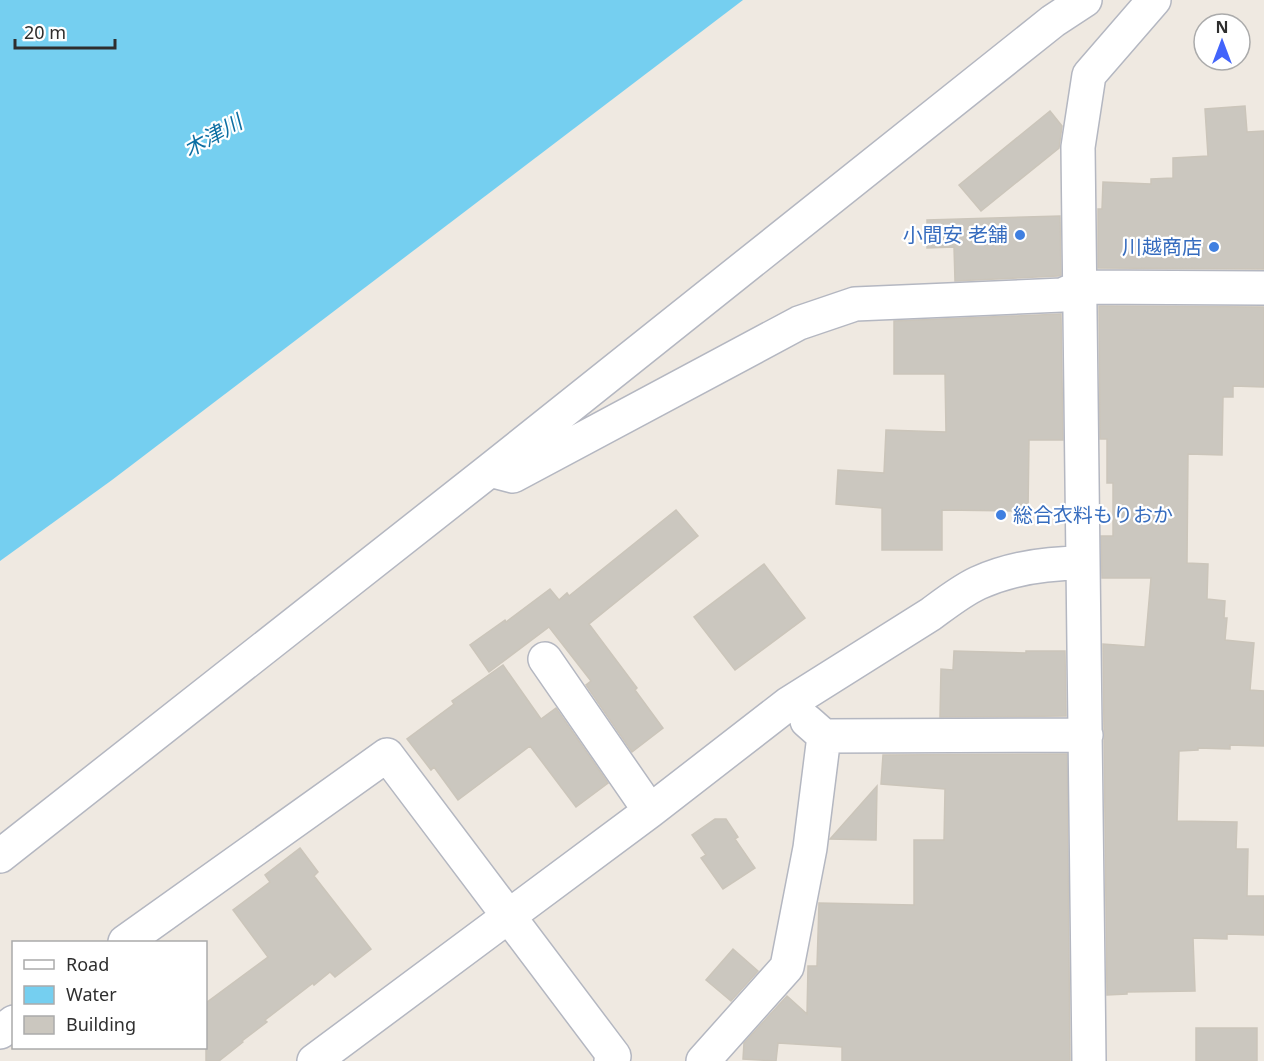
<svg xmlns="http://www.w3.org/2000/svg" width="1264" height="1061" viewBox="0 0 1264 1061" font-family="'Noto Sans','Noto Sans JP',sans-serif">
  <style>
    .water { fill: #75cff0 }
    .building { fill: #cbc7bf; stroke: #cbc5ba; stroke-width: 1.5 }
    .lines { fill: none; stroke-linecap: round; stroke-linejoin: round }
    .minor-casing { stroke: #b4b7c1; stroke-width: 36 }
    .minor { stroke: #fff; stroke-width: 33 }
    .shop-dot { fill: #3f7fe0; stroke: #fff; stroke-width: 2 }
    .labels { text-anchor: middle; stroke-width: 4.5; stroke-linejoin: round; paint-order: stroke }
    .shop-label { font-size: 20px; fill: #366cbe; stroke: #fff; text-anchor: end }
    .water-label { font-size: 21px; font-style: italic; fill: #0d6fa3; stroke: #fff }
  </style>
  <rect width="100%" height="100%" fill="#efe9e1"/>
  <path class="water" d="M0 0H743L112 480 0 561Z"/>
  <path class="building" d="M1245 106 1247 132 1264 131V269L1098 268V209H1102L1103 182 1151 184V179L1173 178V158L1208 156 1205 109Z
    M1050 111 1062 126 1059 148 981 211 959 185Z
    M1060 216 1061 275 1058 276 955 281 954 247 927 248V220Z
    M1099 306 1264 307V387L1233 386V397H1223L1222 455 1188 454 1187 563 1208 564 1207 599 1225 601 1224 618H1227L1225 640 1254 643 1250 690 1264 691V746L1230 745V749L1198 748V750L1179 751 1177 821 1237 822 1236 849H1248L1247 896H1264V935L1227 934V939L1193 938 1195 991 1127 992V994L1107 995 1103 644 1145 647 1151 578H1102L1101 536H1113V483H1107V439H1100Z
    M1061 314 1063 440H1029L1028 511 942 510V550H882V508L836 504 838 470 884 473 886 430 946 432 945 374H894V321Z
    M676 510 698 536 589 624 637 688 635 690 663 728 632 752 586 685 591 681 549 627 489 672 470 645 505 620 506 622 550 589 559 600 567 593 569 596Z
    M764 564 805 618 735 670 694 617Z
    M954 651 1026 653V651H1065L1066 716 940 717 941 669 953 670Z
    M503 665 541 719 556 708 608 783 576 807 530 746 458 800 434 767 431 770 407 739 454 704 452 701Z
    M1067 754 1070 1061H842V1047L778 1043 776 1061 743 1059 744 1043 787 996 807 1014 808 966H817L819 903 914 905V840H944L945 789 881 784 883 755Z
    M877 786 876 840 830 839Z
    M715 819H726L738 837 735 839 755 868 723 889 701 858 706 855 692 835Z
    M300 848 318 872 314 876 371 949 335 977 330 972 314 985 313 983 265 1020 267 1022 242 1041 243 1042 219 1061H206V1003L268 957 233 910 270 882 265 875Z
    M733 949 758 971 731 1001 706 980Z
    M1196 1028H1257V1061H1196Z"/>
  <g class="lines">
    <defs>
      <path id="minor" d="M490 470 513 476 799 323 855 304 1062 295 1080 287 1264 288
        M545 659 650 811
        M807 721 824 736 1086 735
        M0 856 490 470 1053 21 1085 0
        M125 942 387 755 614 1056 611 1061
        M0 1032 14 1022
        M314 1061 650 811 788 704 931 614C946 603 961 591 978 583 1011 568 1047 563 1083 563
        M703 1061 787 967 810 848 824 736
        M1089 1061 1078 147 1089 75 1154 0"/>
    </defs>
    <use href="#minor" class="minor-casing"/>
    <use href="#minor" class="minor"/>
  </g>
  <g class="shop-dot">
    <circle cx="1020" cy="235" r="6"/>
    <circle cx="1214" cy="247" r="6"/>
    <circle cx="1001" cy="515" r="6"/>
  </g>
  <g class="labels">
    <g class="shop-label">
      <text x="1008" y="242">小間安 老舗</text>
      <text x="1202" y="254">川越商店</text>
      <text x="1013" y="522" text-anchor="start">総合衣料もりおか</text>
    </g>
    <g class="water-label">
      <text transform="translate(213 136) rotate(-29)" y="7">木津川</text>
    </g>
  </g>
  <rect x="12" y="941" width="195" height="108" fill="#ffffff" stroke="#ababab" stroke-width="1.5"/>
  <rect x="24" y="960" width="30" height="9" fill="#ffffff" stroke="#ababab" stroke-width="1.5"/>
  <text x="66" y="971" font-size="18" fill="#2e2e2e">Road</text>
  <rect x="24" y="986" width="30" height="18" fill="#75cff0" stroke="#ababab" stroke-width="1.5"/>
  <text x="66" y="1001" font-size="18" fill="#2e2e2e">Water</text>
  <rect x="24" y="1016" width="30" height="18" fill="#cbc7bf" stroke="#ababab" stroke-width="1.5"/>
  <text x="66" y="1031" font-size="18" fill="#2e2e2e">Building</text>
  <g transform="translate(1222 42)"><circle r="28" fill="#ffffff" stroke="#ababab" stroke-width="1.5"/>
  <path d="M0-4.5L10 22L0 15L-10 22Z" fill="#4264fb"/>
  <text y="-9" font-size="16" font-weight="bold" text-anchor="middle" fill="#2e2e2e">N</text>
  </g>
  <path d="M15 39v9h100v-9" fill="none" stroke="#2e2e2e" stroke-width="3"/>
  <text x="24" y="39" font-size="18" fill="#2e2e2e" stroke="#ffffff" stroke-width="4.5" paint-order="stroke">20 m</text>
</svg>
